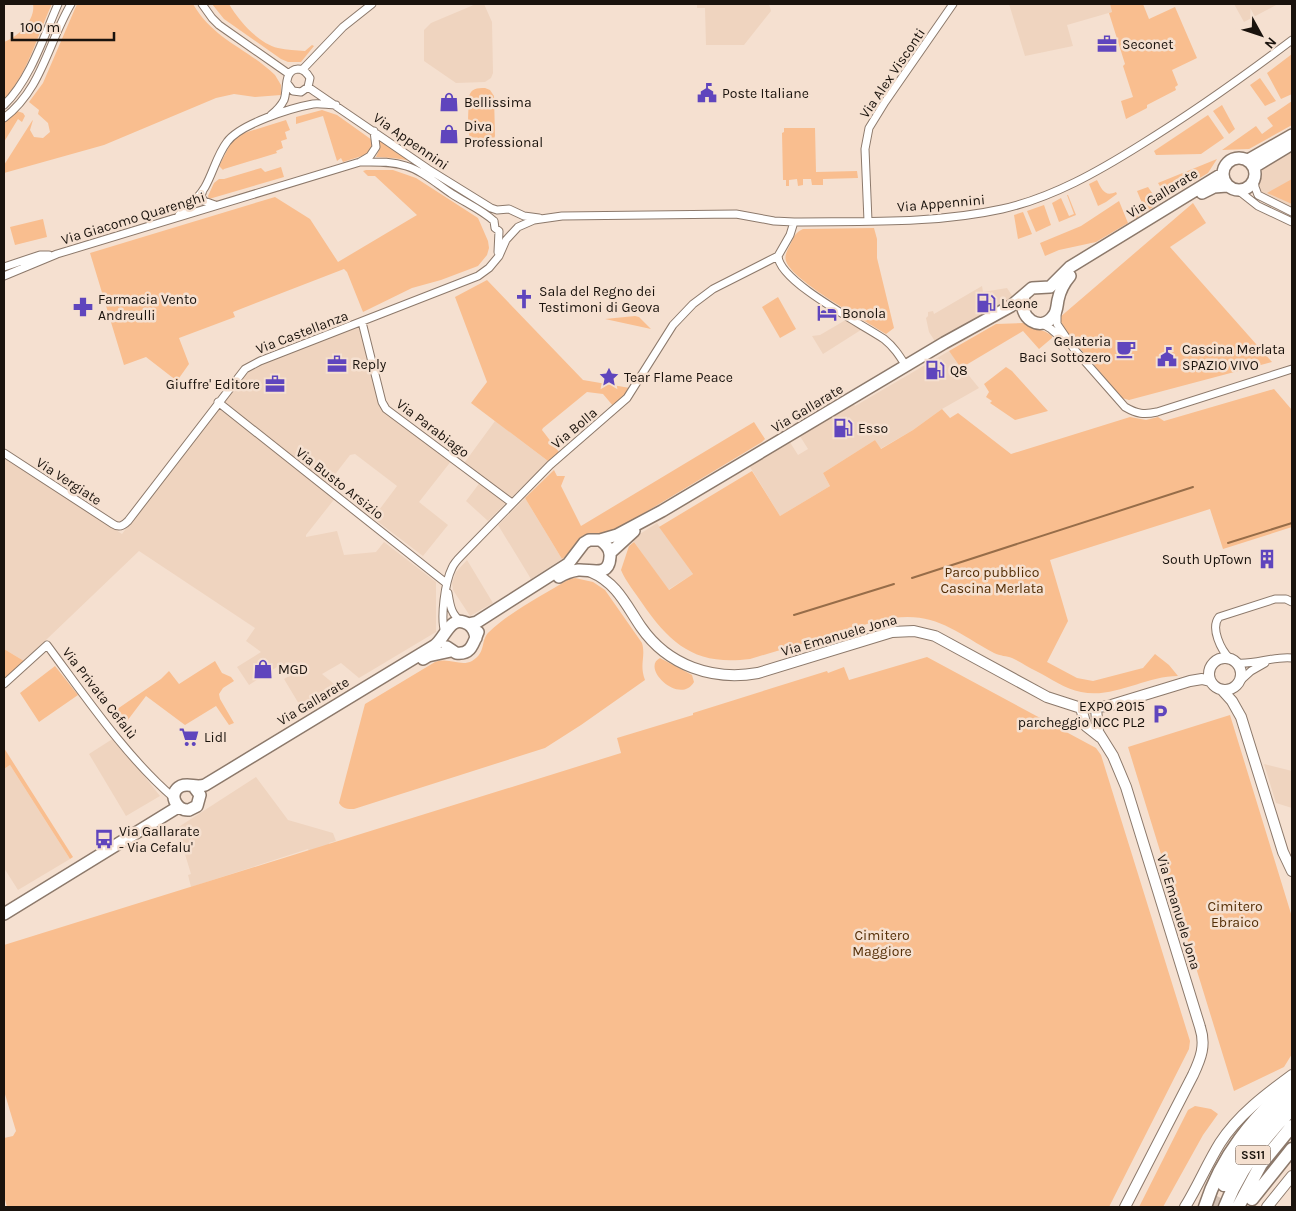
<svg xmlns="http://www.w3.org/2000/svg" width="1296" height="1211" viewBox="0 0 1296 1211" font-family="Karla,sans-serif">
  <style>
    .built { fill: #efd4bf }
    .green { fill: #f9be8f }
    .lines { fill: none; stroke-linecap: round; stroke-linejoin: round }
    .stream { stroke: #976d49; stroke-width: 2 }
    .highway-tunnel { stroke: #d4c1b3; stroke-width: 12; stroke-dasharray: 12 6; stroke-linecap: butt }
    .street-casing { stroke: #8c796b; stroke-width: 9 }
    .secondary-casing { stroke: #8c796b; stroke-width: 12 }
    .primary-casing { stroke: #8c796b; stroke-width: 14 }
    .highway-casing { stroke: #8c796b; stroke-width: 15 }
    .street { stroke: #fff; stroke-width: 7 }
    .secondary { stroke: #fff; stroke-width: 10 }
    .primary { stroke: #fff; stroke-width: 11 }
    .highway { stroke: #fff; stroke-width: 12 }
    .labels { text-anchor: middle; stroke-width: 5; stroke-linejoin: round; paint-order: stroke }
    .shield { fill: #f5e0d0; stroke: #5c5048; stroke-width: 1 }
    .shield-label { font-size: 12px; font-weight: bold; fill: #1a130d }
    .poi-label { font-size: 14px; fill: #1a130d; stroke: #f5e0d0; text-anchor: start }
    .street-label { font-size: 14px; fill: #1a130d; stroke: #f5e0d0 }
    .park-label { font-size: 14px; fill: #532d05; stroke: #f5e0d0 }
  </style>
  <rect width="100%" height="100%" fill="#f5e0d0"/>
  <path class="built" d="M476 4H484L492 22 493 73 491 78 485 82 456 83 424 61V30L431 23Z
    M697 4H769L771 11 744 45H706L705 8H697Z
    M1009 4H1110L1112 12 1067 25 1073 46 1025 56Z
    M1234 4H1278L1244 22Z
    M1292 146V209L1261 192 1257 185 1259 172 1257 168Z
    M982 286 983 292 1007 288 1015 300 938 346 929 332 926 318 928 316V312L933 311 934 314Z
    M849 318 864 328 823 354 812 336 820 335Z
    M365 324 382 402 452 460 419 502 448 525 423 556 373 518 397 486 355 454 350 455 326 486 220 402 246 371 261 363Z
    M949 351 979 388 942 409 913 430 880 449 875 440 823 473 830 486 780 516 747 462 788 439 798 455 808 449 798 433 851 400 855 406Z
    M218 406 336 497 306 535V537L337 531 344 555 376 552 384 542 436 582V632L359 678 341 663 322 674 340 689 328 696 330 699 305 714 284 679 289 676 280 665 249 685 237 667 261 652 246 641 255 628 139 551 24 661 4 649V456L122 534Z
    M495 421 548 461 488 521 466 501 481 481 462 466Z
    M525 498 562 559 531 579 498 525Z
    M657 523 693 574 668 590 632 539Z
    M467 560 493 603 470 616 453 590 452 583 456 572Z
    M114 738 160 796 126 816 89 754Z
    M1264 764 1292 771V808L1276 803Z
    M10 765 70 859 18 890 4 868V769Z
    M256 777 288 820 333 833 336 841 329 843 330 845 309 851 308 849 191 887 188 875 191 874 177 828Z"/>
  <path class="green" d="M33 4H52C37 36 28 73 4 100V42C18 37 36 20 33 4Z
    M77 4H193C214 40 247 48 275 75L281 85V95L255 97 234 94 216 98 104 145 4 173V165L32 121 33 120 30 130 34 137 43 138 50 132 48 123 38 114 39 110 29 102 43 83Z
    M212 4H229C239 21 258 43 278 48 287 50 296 50 305 51L312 45 314 46 301 62H288L281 59 224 19Z
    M1110 4H1143L1149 19 1175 7 1197 58 1172 70 1178 85 1175 87 1176 90 1147 105V108L1126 119 1121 101 1133 97 1123 66 1125 64 1109 13 1112 12Z
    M1292 54V94L1281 99 1267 73Z
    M1260 78 1276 101 1265 106 1250 85Z
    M485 88 490 90 494 96 495 136C493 142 490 145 484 146 479 146 473 145 471 140 466 132 469 107 469 97 471 88 477 88 485 88Z
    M1292 101V125L1249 149 1222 150 1256 126 1262 134 1273 126 1267 118Z
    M1222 105 1235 129 1229 134 1213 111Z
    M322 110 337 115 372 140 374 147 368 154 343 162 341 158 337 161 323 116 296 124V117Z
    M17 111 23 113 25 116 22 122 18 119 4 142V123Z
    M1208 115 1224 138 1201 154 1156 155 1154 151Z
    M286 120 290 130 285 132 287 139 281 141 283 148 276 151 277 153 224 169 223 170 219 166 231 143 241 134Z
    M784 128H815L816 172 857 171 858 178 823 179V185H812L811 179H803V185L798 186 797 179 789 180V186H786V180H783L782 133 784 132Z
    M378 138 412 161 393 158 376 157 380 148Z
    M1217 159 1208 173 1167 198 1158 183Z
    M281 167 284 177 209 199 208 196 214 183 219 179H224L261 168 265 172Z
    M366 170H393L416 178 478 218 488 241 489 248 487 255 478 266 441 280 412 288 363 312 347 272 344 269 233 312 235 317 179 338 189 364 177 381 146 357 124 365 90 253 275 197 310 219 338 262 417 215 375 176H368L363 171Z
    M1292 179V204L1267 193Z
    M1097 180C1102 190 1105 197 1116 192L1117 194 1106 202 1098 206 1089 184Z
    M1148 187 1159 203 1135 219 1130 208 1142 203 1137 191Z
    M1067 195H1068L1076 215 1059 222 1052 203 1061 198 1069 216 1074 214Z
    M1119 201 1128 223 1096 242 1059 250 1045 256 1040 243 1081 226Z
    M1193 203 1206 223 1170 247 1272 362 1129 400 1122 398 1067 333 1059 318Z
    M1044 205 1051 225 1036 232 1027 211Z
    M1023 212 1032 234 1018 239 1014 215Z
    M43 219 47 237 15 245 10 227Z
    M874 228 877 239V258L894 328 886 334C866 321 792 281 786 261 784 255 788 249 791 243 794 236 796 232 803 229Z
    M487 280 583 380 630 388 614 407 603 394 587 392 543 428 542 430 559 452 548 461 471 403 487 382 455 297Z
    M778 297 796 329 780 338 762 307Z
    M635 316 639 317 651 329 605 319Z
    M1023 323C1033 329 1044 329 1052 336V338L1039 349 1023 331 961 368 949 351 996 324Z
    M1006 367 1012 371 1048 411 1015 420 990 403 992 401 986 397 989 392 984 384Z
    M1274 389 1292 410V527L1223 549 1210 509 1050 560 1068 621 1047 662 1077 678 1093 681 1143 668 1155 654 1169 665 1178 676C1145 676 1114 699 1081 692 1065 689 1050 678 1036 671 1028 667 1021 662 1012 658 1007 656 1000 656 994 653 950 629 932 608 877 621L750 659C696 666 671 645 642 603 635 592 626 582 621 570L629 546 634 542 669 590 693 574 659 527 752 471 780 516 830 486 823 473 875 440 881 449 913 430 942 409 950 418 958 413 1011 454 1130 417 1146 420 1158 417 1164 421Z
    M754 422 765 439 762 442 611 533C597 534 585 532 575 544 570 550 568 555 562 559L525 498 554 470 557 476H565L561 486 581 526Z
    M575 578 593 582 605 590 642 643C646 657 639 664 645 680L581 725 545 748 354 809C347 809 343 809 339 803L365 704 435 662C450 657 460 667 472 661 487 652 480 640 489 632 511 611 543 595 569 579Z
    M4 649 24 661 4 680Z
    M927 657 1096 748 1101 755 1190 1041 1189 1049 1109 1207H7L4 1196V1138L13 1136 16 1131 4 1091V945L621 753 617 738 693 715V713L827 671 828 673 844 667 849 680Z
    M660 658 692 675 694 682C680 706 640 668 660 658Z
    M215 661 222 673 231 677 234 681 223 688 219 694 220 699 234 723 229 725 216 706 185 725 146 696 121 729 110 714 161 679 169 671 179 684Z
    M55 666 78 695 39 722 20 693Z
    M1230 715 1292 917V1054L1284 1067 1234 1091 1128 747Z
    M4 748 73 857 70 859 10 765 4 769Z
    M1195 1106 1211 1109 1218 1114 1203 1135 1163 1207H1139L1188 1110Z"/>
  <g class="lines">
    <path class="stream" d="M1228 543 1292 523
      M912 578 1193 487
      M794 615 894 584"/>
    <path class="highway-tunnel" d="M1212 1207 1224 1185"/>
    <defs>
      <path id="street" d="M202 4 212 18 219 25 289 74
        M302 70 343 27 372 4
        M308 87 428 169 491 208 497 210 509 209 524 216 539 218
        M4 105C30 80 44 36 58 4
        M271 115C276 111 281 106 284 100 288 90 283 70 298 69 304 69 307 73 310 78L308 87 301 92 293 91 287 83
        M4 118C42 89 48 43 71 4
        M360 162C375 162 391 161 406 166 423 171 437 184 452 194 466 203 482 210 494 221
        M1254 179 1255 187 1258 195 1292 212
        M203 190 201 196 204 201 215 205
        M1239 191 1258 206 1292 222
        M179 215C188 207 199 198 205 187 213 173 217 155 227 142 240 124 291 108 313 104 320 103 328 105 336 105
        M494 221 495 228 499 231 498 252
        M868 221 865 149 869 128 885 102 953 4
        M794 222 790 235 778 256C779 282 862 324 884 339 894 347 899 355 906 366
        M4 267 40 255H49
        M4 276 57 254 360 162 370 156 376 147 374 131
        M1057 313V324L1074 349 1125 407C1137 414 1144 415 1157 412L1292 369
        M362 322 382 402 386 409 512 503
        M1041 323 1051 329 1066 342
        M218 402 446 583
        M4 453 113 524C119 528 123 526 128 521L245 369 260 361 478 276 489 268 499 256 506 240 518 227 534 220 562 216 736 214 774 221 794 222C863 221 934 224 1002 209 1052 198 1099 171 1142 144 1194 112 1243 77 1292 40
        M448 593C450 605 451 615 462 622
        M445 633C440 618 445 582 452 568 454 563 458 559 462 555L550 465 627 398 673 325 693 304 713 289 778 256
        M1230 659C1221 650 1210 628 1219 617L1275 599H1286L1292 602
        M1236 663C1255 665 1273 656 1292 658
        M1239 682 1251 671 1265 663
        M4 684 47 645C85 696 126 757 174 798"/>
      <path id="secondary" d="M591 572C617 583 626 605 641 627 668 666 713 681 758 673L892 632 914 631 935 636 1047 697 1081 708 1108 706 1190 681 1202 679 1210 681
        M1209 674a16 16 0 1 1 32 0a16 16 0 1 1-32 0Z
        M1223 691 1232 701 1241 717 1283 852 1292 871
        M1081 708 1086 726 1100 737
        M1096 708 1098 732 1113 756 1126 787 1200 1027C1206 1045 1201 1058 1193 1075L1125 1207
        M1185 1207C1198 1186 1207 1164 1220 1143 1238 1115 1265 1095 1292 1075
        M1267 1207 1292 1176"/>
      <path id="primary" d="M1223 174a16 16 0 1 1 32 0a16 16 0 1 1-32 0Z
        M1248 160 1292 135
        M1254 167 1292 144
        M1202 193 1214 187 1227 186
        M1024 296C1016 318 1042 334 1054 315 1057 311 1057 305 1058 300 1060 290 1064 283 1070 276
        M610 553 634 531
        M559 577C565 573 571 571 578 570 591 569 609 578 610 557 611 549 606 544 600 540
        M468 624 477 622 568 564 584 543 589 540H600L617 535 662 511 944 343 1011 306 1032 288 1050 287 1070 267 1222 174
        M447 647 456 653C471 655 473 644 478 632
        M423 659 428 656 451 651
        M194 787 200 795 197 806 189 810C176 811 167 793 181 786 189 783 196 788 205 785L434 646C445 639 450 613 468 624 473 627 475 632 476 638
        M4 914 178 807"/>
      <path id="highway" d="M1224 1185C1241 1150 1264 1121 1292 1094
        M1252 1199 1292 1149
        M1205 1207C1221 1156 1253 1118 1292 1083
        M1225 1207C1240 1169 1263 1138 1292 1109
        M1238 1207 1261 1164 1292 1126"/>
    </defs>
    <use href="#street" class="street-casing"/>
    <use href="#secondary" class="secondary-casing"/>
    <use href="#primary" class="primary-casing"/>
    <use href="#highway" class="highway-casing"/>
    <use href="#street" class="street"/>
    <use href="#secondary" class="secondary"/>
    <use href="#primary" class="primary"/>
    <use href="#highway" class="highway"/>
  </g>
  <defs>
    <symbol id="office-bare" viewBox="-9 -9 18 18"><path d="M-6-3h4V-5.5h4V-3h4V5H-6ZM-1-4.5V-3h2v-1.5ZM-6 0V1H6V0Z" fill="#5f45bd" stroke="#f5e0d0" stroke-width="2.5" paint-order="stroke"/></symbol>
    <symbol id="civic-bare" viewBox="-9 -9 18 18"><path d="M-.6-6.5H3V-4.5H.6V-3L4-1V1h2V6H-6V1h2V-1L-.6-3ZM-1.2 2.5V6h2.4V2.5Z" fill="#5f45bd" stroke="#f5e0d0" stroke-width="2.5" paint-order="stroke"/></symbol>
    <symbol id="shop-bare" viewBox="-9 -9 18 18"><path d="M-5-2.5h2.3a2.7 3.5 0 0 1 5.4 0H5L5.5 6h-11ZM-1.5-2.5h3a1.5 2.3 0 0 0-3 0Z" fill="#5f45bd" stroke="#f5e0d0" stroke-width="2.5" paint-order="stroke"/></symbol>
    <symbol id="church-bare" viewBox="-9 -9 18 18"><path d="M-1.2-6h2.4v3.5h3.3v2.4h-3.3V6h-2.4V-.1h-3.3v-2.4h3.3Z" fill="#5f45bd" stroke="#f5e0d0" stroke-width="2.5" paint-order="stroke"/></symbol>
    <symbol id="fuel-bare" viewBox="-9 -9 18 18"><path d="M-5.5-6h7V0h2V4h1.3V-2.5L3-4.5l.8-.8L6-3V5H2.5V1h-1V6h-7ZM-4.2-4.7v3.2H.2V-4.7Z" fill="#5f45bd" stroke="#f5e0d0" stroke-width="2.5" paint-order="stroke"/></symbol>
    <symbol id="pharmacy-bare" viewBox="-9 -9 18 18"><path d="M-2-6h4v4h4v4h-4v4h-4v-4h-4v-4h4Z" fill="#5f45bd" stroke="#f5e0d0" stroke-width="2.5" paint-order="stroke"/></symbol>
    <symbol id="hotel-bare" viewBox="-9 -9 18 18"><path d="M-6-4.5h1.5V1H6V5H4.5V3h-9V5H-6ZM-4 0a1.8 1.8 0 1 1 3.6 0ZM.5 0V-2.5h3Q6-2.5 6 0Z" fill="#5f45bd" stroke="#f5e0d0" stroke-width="2.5" paint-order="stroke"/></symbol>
    <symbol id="cafe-bare" viewBox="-9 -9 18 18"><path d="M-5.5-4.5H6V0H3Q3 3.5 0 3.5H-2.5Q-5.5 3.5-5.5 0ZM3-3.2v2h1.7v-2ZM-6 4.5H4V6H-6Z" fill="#5f45bd" stroke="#f5e0d0" stroke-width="2.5" paint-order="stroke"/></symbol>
    <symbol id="sight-bare" viewBox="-9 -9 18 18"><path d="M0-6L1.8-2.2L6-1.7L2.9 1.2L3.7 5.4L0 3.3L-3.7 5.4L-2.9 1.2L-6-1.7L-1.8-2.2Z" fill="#5f45bd" stroke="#f5e0d0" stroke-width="2.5" paint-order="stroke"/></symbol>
    <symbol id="building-bare" viewBox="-9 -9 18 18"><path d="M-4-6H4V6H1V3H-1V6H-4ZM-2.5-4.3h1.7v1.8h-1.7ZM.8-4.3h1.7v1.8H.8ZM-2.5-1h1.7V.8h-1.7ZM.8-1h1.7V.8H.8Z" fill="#5f45bd" stroke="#f5e0d0" stroke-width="2.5" paint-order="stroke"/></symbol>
    <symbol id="parking-bare" viewBox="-9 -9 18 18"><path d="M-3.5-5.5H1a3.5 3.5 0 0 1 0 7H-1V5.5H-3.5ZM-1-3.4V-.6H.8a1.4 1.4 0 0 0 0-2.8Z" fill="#5f45bd" stroke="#f5e0d0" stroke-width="2.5" paint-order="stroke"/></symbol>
    <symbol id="supermarket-bare" viewBox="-9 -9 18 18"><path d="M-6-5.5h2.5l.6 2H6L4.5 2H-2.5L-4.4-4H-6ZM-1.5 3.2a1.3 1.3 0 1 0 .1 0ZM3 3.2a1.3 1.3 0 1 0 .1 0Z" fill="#5f45bd" stroke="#f5e0d0" stroke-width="2.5" paint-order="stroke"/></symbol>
    <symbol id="bus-bare" viewBox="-9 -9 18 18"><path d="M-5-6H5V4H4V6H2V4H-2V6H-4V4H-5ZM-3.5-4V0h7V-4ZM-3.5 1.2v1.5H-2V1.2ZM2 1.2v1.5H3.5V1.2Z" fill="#5f45bd" stroke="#f5e0d0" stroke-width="2.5" paint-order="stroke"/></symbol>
  </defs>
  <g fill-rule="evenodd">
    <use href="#office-bare" x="1093" y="30" width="28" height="28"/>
    <use href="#civic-bare" x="693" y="79" width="28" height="28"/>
    <use href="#shop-bare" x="435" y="88" width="28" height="28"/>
    <use href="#shop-bare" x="435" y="120" width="28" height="28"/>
    <use href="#church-bare" x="510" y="285" width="28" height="28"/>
    <use href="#fuel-bare" x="972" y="289" width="28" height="28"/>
    <use href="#pharmacy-bare" x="69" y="293" width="28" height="28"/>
    <use href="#hotel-bare" x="813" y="299" width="28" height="28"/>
    <use href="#cafe-bare" x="1112" y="335" width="28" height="28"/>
    <use href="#civic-bare" x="1153" y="343" width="28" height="28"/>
    <use href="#office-bare" x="323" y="350" width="28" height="28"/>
    <use href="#fuel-bare" x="921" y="356" width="28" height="28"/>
    <use href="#sight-bare" x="595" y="363" width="28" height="28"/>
    <use href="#office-bare" x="261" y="370" width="28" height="28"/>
    <use href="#fuel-bare" x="829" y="414" width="28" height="28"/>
    <use href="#building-bare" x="1253" y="545" width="28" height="28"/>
    <use href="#shop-bare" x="249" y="655" width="28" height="28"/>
    <use href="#parking-bare" x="1146" y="700" width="28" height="28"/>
    <use href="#supermarket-bare" x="175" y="723" width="28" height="28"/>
    <use href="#bus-bare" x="90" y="825" width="28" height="28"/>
  </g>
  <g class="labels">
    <rect class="shield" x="1235.5" y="1145.5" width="35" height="19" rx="4"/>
    <g class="shield-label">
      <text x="1253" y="1159">SS11</text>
    </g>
    <g class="poi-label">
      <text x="1122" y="49">Seconet</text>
      <text x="722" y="98">Poste Italiane</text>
      <text x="464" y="107">Bellissima</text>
      <text x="464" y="131">Diva<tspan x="464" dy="16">Professional</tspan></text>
      <text x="539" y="296">Sala del Regno dei<tspan x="539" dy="16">Testimoni di Geova</tspan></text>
      <text x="98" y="304">Farmacia Vento<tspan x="98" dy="16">Andreulli</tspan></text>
      <text x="1001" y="308">Leone</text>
      <text x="842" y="318">Bonola</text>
      <text x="1111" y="346" text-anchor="end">Gelateria<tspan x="1111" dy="16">Baci Sottozero</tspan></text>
      <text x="1182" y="354">Cascina Merlata<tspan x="1182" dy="16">SPAZIO VIVO</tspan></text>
      <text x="352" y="369">Reply</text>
      <text x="950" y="375">Q8</text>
      <text x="624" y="382">Tear Flame Peace</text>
      <text x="260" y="389" text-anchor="end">Giuffre' Editore</text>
      <text x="858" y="433">Esso</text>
      <text x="1252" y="564" text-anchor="end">South UpTown</text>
      <text x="278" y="674">MGD</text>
      <text x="1145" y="711" text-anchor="end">EXPO 2015<tspan x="1145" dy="16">parcheggio NCC PL2</tspan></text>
      <text x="204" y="742">Lidl</text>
      <text x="119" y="836">Via Gallarate<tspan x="119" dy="16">- Via Cefalu'</tspan></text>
    </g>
    <g class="street-label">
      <text transform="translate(892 73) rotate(-56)" y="5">Via Alex Visconti</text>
      <text transform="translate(411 141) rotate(35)" y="5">Via Appennini</text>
      <text transform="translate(1162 193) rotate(-32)" y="5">Via Gallarate</text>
      <text transform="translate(941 203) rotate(-5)" y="5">Via Appennini</text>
      <text transform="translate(133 218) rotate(-17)" y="5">Via Giacomo Quarenghi</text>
      <text transform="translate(302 332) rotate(-21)" y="5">Via Castellanza</text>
      <text transform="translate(807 408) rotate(-31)" y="5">Via Gallarate</text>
      <text transform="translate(433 428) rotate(37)" y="5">Via Parabiago</text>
      <text transform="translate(574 428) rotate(-40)" y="5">Via Bolla</text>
      <text transform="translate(69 481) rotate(33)" y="5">Via Vergiate</text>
      <text transform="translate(340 483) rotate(38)" y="5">Via Busto Arsizio</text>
      <text transform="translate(839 635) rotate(-16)" y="5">Via Emanuele Jona</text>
      <text transform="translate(100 693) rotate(52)" y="5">Via Privata Cefalù</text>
      <text transform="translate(313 701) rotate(-31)" y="5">Via Gallarate</text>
      <text transform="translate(1179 912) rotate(73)" y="5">Via Emanuele Jona</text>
    </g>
    <g class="park-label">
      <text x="992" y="577">Parco pubblico<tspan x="992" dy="16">Cascina Merlata</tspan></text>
      <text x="1235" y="911">Cimitero<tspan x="1235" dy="16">Ebraico</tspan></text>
      <text x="882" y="940">Cimitero<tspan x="882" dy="16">Maggiore</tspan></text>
    </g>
  </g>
  <rect width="1296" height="1211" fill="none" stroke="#1a130d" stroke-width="10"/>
  <g transform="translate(1261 35) rotate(130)" stroke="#f5e0d0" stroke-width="4" paint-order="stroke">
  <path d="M0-4L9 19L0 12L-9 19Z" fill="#1a130d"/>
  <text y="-8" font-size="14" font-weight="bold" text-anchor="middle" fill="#1a130d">N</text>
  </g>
  <path d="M12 32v8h102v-8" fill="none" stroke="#1a130d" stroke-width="2.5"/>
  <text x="20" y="32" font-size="15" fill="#1a130d" stroke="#f5e0d0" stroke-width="4" paint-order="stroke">100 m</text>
</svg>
